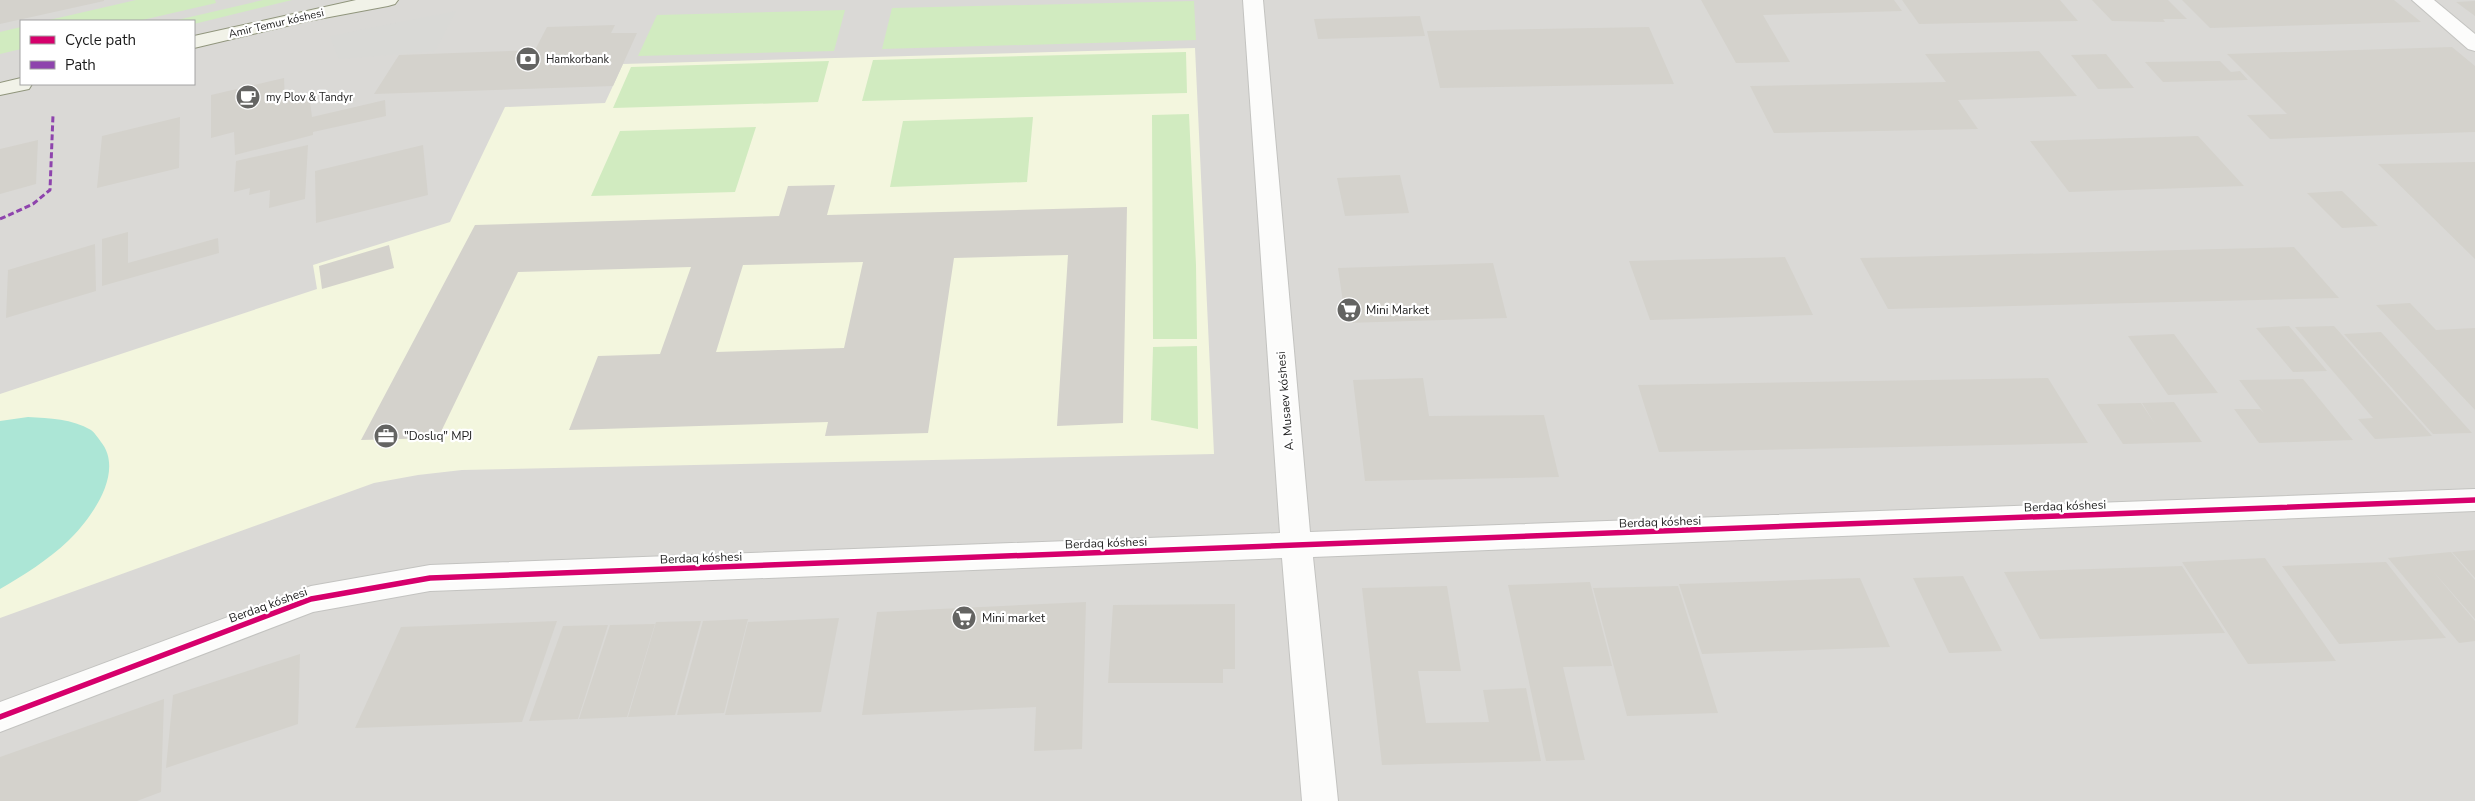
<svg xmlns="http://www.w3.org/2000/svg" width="2475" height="801" viewBox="0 0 2475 801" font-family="'Nunito Sans',sans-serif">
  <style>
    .residential { fill: #dad9d6; fill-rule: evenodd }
    .education { fill: #f3f6de }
    .grass { fill: #d1ebc0 }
    .pitch { fill: #ace6d6 }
    .parking { fill: #d9d9d6 }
    .building { fill: #d4d2cc; fill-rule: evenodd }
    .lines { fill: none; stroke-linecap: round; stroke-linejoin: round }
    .service-casing { stroke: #c3c3c0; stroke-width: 2 }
    .minor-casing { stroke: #c3c3c0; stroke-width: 2 }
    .secondary-casing { stroke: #90957c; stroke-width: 2 }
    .service { fill: #fcfcfb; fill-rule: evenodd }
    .minor { fill: #fcfcfb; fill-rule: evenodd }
    .secondary { fill: #f1f2e8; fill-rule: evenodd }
    .quiet { stroke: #8e44ad; stroke-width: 3; stroke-dasharray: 6 3; stroke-linecap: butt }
    .cycleway-casing { stroke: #fff; stroke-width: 9 }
    .cycleway { stroke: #d6006c; stroke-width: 5.5 }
    .labels { text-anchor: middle; stroke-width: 4.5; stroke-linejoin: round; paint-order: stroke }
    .far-street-label { font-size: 11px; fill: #1c1c1c; stroke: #fff }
    .far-poi-label { font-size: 11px; fill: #1c1c1c; stroke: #fff; text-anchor: start }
    .poi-label { font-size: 12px; fill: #1c1c1c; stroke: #fff; text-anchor: start }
    .street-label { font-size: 12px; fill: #1c1c1c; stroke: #fff }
  </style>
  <rect width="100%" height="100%" fill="#ebeae4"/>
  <path class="residential" d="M0 0H2475V801H0ZM21 21H194V84H21Z"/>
  <path class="education" d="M1195 48 1214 454 462 470 418 475 374 483 0 618V394L317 289 313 265 450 222 505 107 605 103 623 64Z"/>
  <path class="grass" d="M136 0H215L216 3 138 21H45Z
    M263 0H292L194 24V21H173Z
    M1194 1 1196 40 882 49 892 8Z
    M845 10 834 51 638 56 657 15Z
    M21 27V49L0 54V32Z
    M1186 52 1187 93 862 101 873 60Z
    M829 61 818 102 613 108 631 67Z
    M1189 114 1196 265 1197 339H1153L1152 115Z
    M1033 117 1027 182 890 187 903 121Z
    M756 127 735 192 591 196 620 131Z
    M1197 346 1198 429 1151 420 1153 347Z"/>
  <path class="pitch" d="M28 417C50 418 72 419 91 430 95 433 98 438 101 442 125 472 91 519 68 541 48 560 24 575 0 589V421Z"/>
  <path class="parking" d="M456 11 435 51 339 59 330 36Z"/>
  <path class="building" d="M0 0H104V1L0 24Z
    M1701 0H1894L1902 11 1763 15 1790 62 1736 63Z
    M1902 0H2060L2078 21 1919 24Z
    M2092 0H2168L2187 19H2163L2165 22 2112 21Z
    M2182 0H2394L2421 22 2210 28Z
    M2475 1V16L2456 2Z
    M1420 16 1425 36 1318 39 1314 19Z
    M615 25 611 33H637L613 86 374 94 399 55 535 50 547 27Z
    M1649 27 1674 84 1440 88 1427 31Z
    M2452 47 2475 66V132L2270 139 2247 115 2287 114 2227 54Z
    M2039 51 2077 96 1958 100 1978 129 1774 133 1750 86 1946 82 1925 54Z
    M2106 54 2134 88 2098 89 2071 55Z
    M2220 61 2231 72 2240 71 2248 80 2163 82 2145 62Z
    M284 78 285 100 309 94 312 117 385 100 386 116 313 132V135L235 155 234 132 211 138V95Z
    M180 117 179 168 97 188 102 136Z
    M2198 136 2244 186 2069 192 2030 141Z
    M38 140 36 184 0 194V149Z
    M308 145 305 199 269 208 270 190 249 195 250 188 234 192 236 161Z
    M423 145 428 195 316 223 315 171Z
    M2475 162V259L2378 164Z
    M1400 175 1409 213 1345 216 1337 178Z
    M835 185 827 215 1127 207 1123 423 1057 426 1068 255 954 258 928 433 825 436 828 422 569 430 598 356 660 354 691 267 518 272 438 438 361 440 475 225 779 216 788 186ZM863 262 844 348 716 352 743 265Z
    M2342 191 2378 226 2342 228 2307 193Z
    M128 232V263L218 238 219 253 102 286V239Z
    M95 244 96 291 6 318 8 270Z
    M389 245 394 268 322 289 319 266Z
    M2294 247 2339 298 1888 309 1860 258Z
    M1785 257 1813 315 1650 320 1629 261Z
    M1493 263 1507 318 1346 323 1338 268Z
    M2410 303 2436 330 2475 328V410L2376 305Z
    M2289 326 2327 371 2293 372 2256 328Z
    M2334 326 2432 436 2375 439 2358 419 2373 418 2295 327Z
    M2381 332 2472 433 2433 434 2344 334Z
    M2174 334 2218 393 2168 395 2128 336Z
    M1423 378 1429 416 1544 415 1559 477 1365 481 1353 380Z
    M2048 378 2088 443 1659 452 1638 385Z
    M2303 379 2353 440 2259 443 2234 409H2260L2264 413 2239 380Z
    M2174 402 2202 442 2123 444 2097 404 2141 403 2155 424 2142 403Z
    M2475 550V578L2452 552Z
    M2451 552 2475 580V619L2432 570 2475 621V641L2459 643 2388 558Z
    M2265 558 2336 661 2248 664 2182 562Z
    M2386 562 2446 638 2339 644 2282 566Z
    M2182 566 2225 633 2040 639 2004 572Z
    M1963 576 2002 651 1949 653 1913 578Z
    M1860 578 1890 647 1702 654 1679 584Z
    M1590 582 1612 666 1563 667 1585 760 1546 761 1508 585Z
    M1447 586 1461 671H1418L1426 723 1489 722 1483 690 1526 688 1541 761 1382 765 1362 588Z
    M1678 586 1718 713 1627 716 1593 588Z
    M1086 602 1082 749 1034 751 1036 707 862 715 877 612Z
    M1235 604V669H1223V683H1108L1113 605Z
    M839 618 821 712 725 715 748 622Z
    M748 619 724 713 677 715 703 621Z
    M557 621 522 722 355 728 401 627Z
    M701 621 675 715 628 717 656 622Z
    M655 624 627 717 579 719 610 625Z
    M608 625 578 719 529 721 563 626Z
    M300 654 298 724 166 768 173 695Z
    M164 699 161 792 137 801H0V757Z"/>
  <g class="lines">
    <defs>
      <path id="service" d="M2412 0H2434L2475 34V51L2468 49Z"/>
      <path id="minor" d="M1243 0H1263L1310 532 2475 489V511L1313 557 1338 801H1302L1282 558 430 591 313 612 0 732V702L311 586 430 565 1280 533Z"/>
      <path id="secondary" d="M356 0H398L395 4 388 6 308 21 194 48V36Z
        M21 78V84H32L29 89 0 95V83Z"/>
    </defs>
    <use href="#service" class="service-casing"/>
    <use href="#minor" class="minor-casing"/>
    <use href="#secondary" class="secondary-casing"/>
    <use href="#service" class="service"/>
    <use href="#minor" class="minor"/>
    <use href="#secondary" class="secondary"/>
    <path class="quiet" d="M0 219 33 204 50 190 53 115"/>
    <defs>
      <path id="cycleway" d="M0 717 311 599 430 578 2475 500"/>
    </defs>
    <use href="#cycleway" class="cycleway-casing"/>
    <use href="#cycleway" class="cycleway"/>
  </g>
  <defs>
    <symbol id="bank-disc" viewBox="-11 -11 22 22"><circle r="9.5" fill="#646462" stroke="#fff"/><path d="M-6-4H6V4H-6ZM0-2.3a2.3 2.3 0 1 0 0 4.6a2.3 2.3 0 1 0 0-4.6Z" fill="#fff"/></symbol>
    <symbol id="cafe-disc" viewBox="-11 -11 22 22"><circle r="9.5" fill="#646462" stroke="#fff"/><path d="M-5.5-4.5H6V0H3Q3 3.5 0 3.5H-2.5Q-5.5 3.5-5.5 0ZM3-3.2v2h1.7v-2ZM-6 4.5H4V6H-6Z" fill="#fff"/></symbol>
    <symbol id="supermarket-disc" viewBox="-11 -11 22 22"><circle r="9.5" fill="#646462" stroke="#fff"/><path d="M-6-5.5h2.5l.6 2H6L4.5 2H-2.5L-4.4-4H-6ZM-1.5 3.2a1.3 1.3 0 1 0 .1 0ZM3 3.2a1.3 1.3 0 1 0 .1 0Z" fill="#fff"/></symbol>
    <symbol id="office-disc" viewBox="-11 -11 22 22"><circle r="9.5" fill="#646462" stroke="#fff"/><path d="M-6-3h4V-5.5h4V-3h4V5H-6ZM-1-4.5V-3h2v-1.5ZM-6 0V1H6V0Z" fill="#fff"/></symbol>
  </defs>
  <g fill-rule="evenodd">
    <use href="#bank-disc" x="514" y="45" width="28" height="28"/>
    <use href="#cafe-disc" x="234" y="83" width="28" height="28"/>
    <use href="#supermarket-disc" x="1335" y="296" width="28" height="28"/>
    <use href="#office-disc" x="372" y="422" width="28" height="28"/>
    <use href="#supermarket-disc" x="950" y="604" width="28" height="28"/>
  </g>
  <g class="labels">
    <g class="far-street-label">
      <text transform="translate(276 23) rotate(-13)" y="4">Amir Temur kóshesi</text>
    </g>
    <g class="far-poi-label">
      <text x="546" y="63">Hamkorbank</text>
      <text x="266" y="101">my Plov &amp; Tandyr</text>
    </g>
    <g class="poi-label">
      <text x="1366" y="314">Mini Market</text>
      <text x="404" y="440">"Doslıq" MPJ</text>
      <text x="982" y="622">Mini market</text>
    </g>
    <g class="street-label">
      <text transform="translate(1285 401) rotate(-95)" y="4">A. Musaev kóshesi</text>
      <text transform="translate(2065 506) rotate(-2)" y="4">Berdaq kóshesi</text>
      <text transform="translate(1660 522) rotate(-2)" y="4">Berdaq kóshesi</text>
      <text transform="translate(1106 543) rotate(-2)" y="4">Berdaq kóshesi</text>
      <text transform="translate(701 558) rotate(-2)" y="4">Berdaq kóshesi</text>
      <text transform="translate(268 605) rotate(-20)" y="4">Berdaq kóshesi</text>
    </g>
  </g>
  <rect x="20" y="20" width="175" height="65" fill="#ffffff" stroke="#a4a4a4"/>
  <rect x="30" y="36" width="25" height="8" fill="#d6006c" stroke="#a4a4a4"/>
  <text x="65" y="45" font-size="15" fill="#1c1c1c">Cycle path</text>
  <rect x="30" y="61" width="25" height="8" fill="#8e44ad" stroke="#a4a4a4"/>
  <text x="65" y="70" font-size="15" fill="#1c1c1c">Path</text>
</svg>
